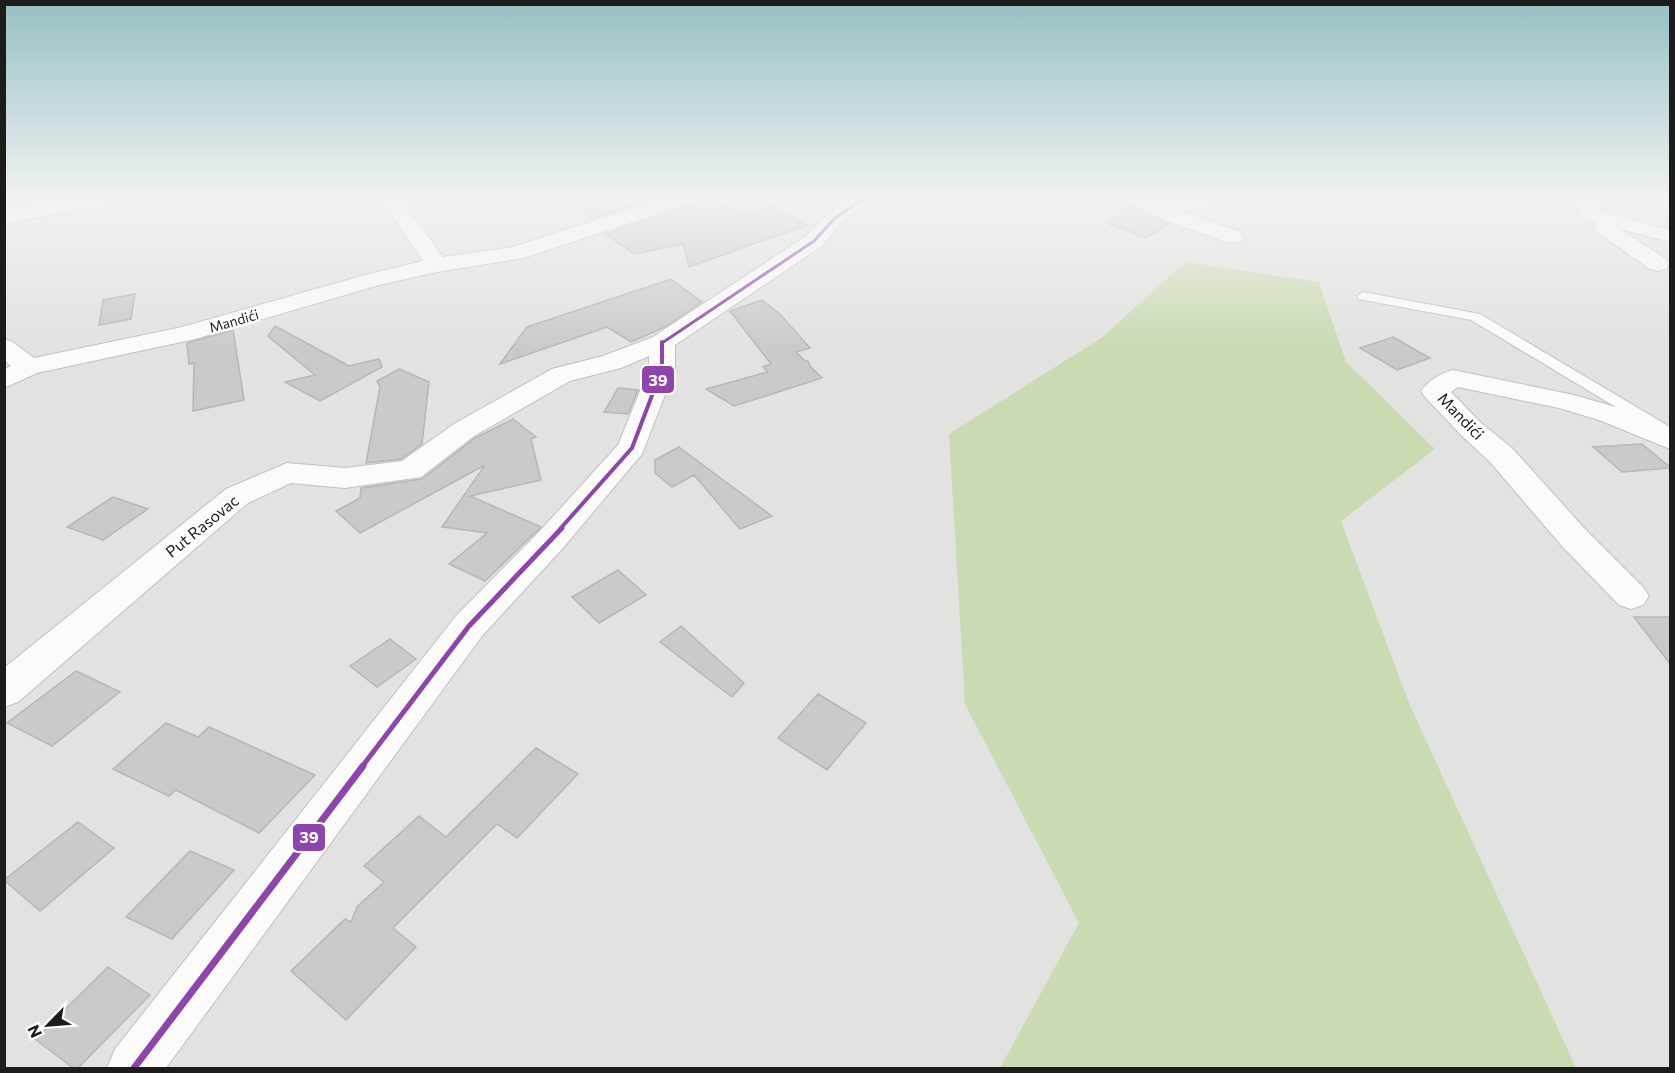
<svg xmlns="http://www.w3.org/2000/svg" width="1675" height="1073" viewBox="0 0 1675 1073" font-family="Commissioner,sans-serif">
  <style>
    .green { fill: #cadab2 }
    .building { fill: #cacac8; stroke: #b6b7b5; stroke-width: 1.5 }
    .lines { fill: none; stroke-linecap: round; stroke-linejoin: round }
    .lane-casing { stroke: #c0c0be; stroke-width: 2 }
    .street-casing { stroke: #c0c0be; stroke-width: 2 }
    .lane { fill: #fbfbfa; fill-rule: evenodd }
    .street { fill: #fbfbfa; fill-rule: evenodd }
    .bus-1-far3-casing { stroke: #fff; stroke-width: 6 }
    .bus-1-far2-casing { stroke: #fff; stroke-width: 8 }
    .bus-1-far1-casing { stroke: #fff; stroke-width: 10 }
    .bus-1-casing { stroke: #fff; stroke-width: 11 }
    .bus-1-far3 { stroke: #8e44ad; stroke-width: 3 }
    .bus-1-far2 { stroke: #8e44ad; stroke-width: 4 }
    .bus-1-far1 { stroke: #8e44ad; stroke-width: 5 }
    .bus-1 { stroke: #8e44ad; stroke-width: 7 }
    .labels { text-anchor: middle; stroke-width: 5; stroke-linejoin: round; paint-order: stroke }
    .far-street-label { font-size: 14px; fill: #1c1d1b; stroke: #fff }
    .street-label { font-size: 16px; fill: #1c1d1b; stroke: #fff }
    .line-badge { stroke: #fff; stroke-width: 2 }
    .badge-label { font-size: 16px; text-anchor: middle; font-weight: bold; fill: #fff }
  </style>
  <rect width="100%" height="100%" fill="#e2e3e0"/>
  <path class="green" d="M1186 262 1319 282 1346 362 1435 449 1341 521 1409 703 1576 1068H1000L1079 923 965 704 949 434 1101 338Z"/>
  <path class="building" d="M563 197H658L592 219Z
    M701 197H707L743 216 772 206 807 225 689 267 683 244 634 254 606 234 697 203Z
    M1099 197H1126L1144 213 1170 224 1146 238 1106 223 1127 212Z
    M671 279 702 302 665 327 631 342 607 327 500 364 527 327Z
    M135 294 131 319 99 325 103 300Z
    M762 300 781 315 810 348 796 352 805 361H808L810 366 822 378 734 406 706 389 768 372 763 367 771 364 730 311Z
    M275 326 349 366 379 359 382 367 320 401 285 382 315 375 268 336Z
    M233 330 244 400 193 411 194 363 189 364 187 343Z
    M1393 337 1430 358 1397 370 1360 348Z
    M399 369 429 382 422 444 401 459 366 463 380 387 377 381Z
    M618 388 638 390 628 414 604 412Z
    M513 419 536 437 531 439 541 480 470 496 541 527 485 581 449 564 487 533 442 527 485 465 360 533 336 511 360 498 361 488 422 479 475 438Z
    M1642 444 1671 468 1622 472 1593 447Z
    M679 447 707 468 772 516 740 529 694 475 672 487 655 473V460Z
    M113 497 148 509 103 540 67 527Z
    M618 570 646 595 599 623 572 597Z
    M1634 617H1671V665Z
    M681 626 744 683 732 697 660 642Z
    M390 639 416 659 377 687 350 666Z
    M76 671 120 692 52 746 7 723Z
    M818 694 866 723 827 770 778 738Z
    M166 723 198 737 209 727 315 775 259 833 176 790 169 796 113 769Z
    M536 748 578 774 517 838 497 824 393 928 416 947 346 1020 291 971 345 919 351 922 357 907 384 882 364 866 419 816 446 837Z
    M78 822 114 848 40 911 4 880Z
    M190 851 234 870 172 939 126 917Z
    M108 967 150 995 78 1068H73L35 1039Z"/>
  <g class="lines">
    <defs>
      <path id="lane" d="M1363 292 1480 314 1670 427V438L1664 436 1471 320 1358 299 1357 296Z"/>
      <path id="street" d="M77 197H120L117 201 110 203 4 224V212Z
        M379 197H399L443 257 513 247 667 197H699L696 201 524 258 437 272 379 285 195 339 37 373 4 388V369L11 366 4 360V339L13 342 34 358 182 327 365 275 423 261Z
        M852 197H876L842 222 822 246 675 345V369L642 454 563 548 482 636 166 1068H107L115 1049 456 616 539 532 618 445 649 369V356L621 368 570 381 474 436 421 477 345 488 291 483 248 503 18 702 4 707V668L226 489 287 463 345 468 402 461 454 424 552 369 603 356 653 337 806 236 828 214Z
        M1128 197H1152L1163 205 1191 197H1226L1223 201 1184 212 1241 232 1244 237 1241 242 1233 243 1225 242C1202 232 1141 216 1128 197Z
        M1581 197H1601L1600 211 1670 230V242L1620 229 1666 259 1669 264 1666 269 1658 271 1650 269 1598 233 1594 229 1597 223 1582 219 1579 215Z
        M1453 370 1574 395 1619 408 1670 430V449L1599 420 1559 408 1458 387 1451 392 1481 423 1512 448 1585 529 1643 587 1649 596 1643 605 1631 609 1619 605 1561 545 1490 462 1461 435 1425 397 1421 391C1429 380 1441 373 1453 370Z"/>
    </defs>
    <use href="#lane" class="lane-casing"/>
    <use href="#street" class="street-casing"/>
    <use href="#lane" class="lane"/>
    <use href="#street" class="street"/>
    <defs>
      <path id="bus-1-far3" d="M662 343 814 241 835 218 866 197"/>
      <path id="bus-1-far2" d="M560 529 632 448 662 369V342"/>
      <path id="bus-1-far1" d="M361 768 469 626 562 528"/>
      <path id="bus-1" d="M134 1068 363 766"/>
    </defs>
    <use href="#bus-1-far3" class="bus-1-far3-casing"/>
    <use href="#bus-1-far2" class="bus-1-far2-casing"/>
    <use href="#bus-1-far1" class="bus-1-far1-casing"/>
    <use href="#bus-1" class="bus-1-casing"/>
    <use href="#bus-1-far3" class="bus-1-far3"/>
    <use href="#bus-1-far2" class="bus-1-far2"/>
    <use href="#bus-1-far1" class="bus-1-far1"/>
    <use href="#bus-1" class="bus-1"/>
  </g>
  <linearGradient id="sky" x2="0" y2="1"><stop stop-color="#95c0c4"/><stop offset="0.57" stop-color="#f2f2f1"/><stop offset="1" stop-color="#f2f2f1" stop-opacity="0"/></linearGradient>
  <rect width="1675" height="348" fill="url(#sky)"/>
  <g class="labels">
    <g class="far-street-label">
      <text transform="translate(234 321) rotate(-16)" y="5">Mandići</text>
    </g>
    <g class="street-label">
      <text transform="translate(1461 416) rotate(46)" y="6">Mandići</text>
      <text transform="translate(202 526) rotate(-39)" y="6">Put Rasovac</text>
    </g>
  </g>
  <g class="line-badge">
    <rect x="641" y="365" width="34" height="29" rx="6" fill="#8e44ad"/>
    <rect x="292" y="823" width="34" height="29" rx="6" fill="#8e44ad"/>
  </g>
  <g class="badge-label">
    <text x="658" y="386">39</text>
    <text x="309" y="843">39</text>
  </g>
  <rect width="1675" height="1073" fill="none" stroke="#1c1d1b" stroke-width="12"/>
  <g transform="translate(48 1025) rotate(245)" stroke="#ffffff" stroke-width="4.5" paint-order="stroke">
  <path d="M0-4.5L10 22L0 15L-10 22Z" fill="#1c1d1b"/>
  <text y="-9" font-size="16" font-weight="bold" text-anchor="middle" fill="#1c1d1b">N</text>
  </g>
</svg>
